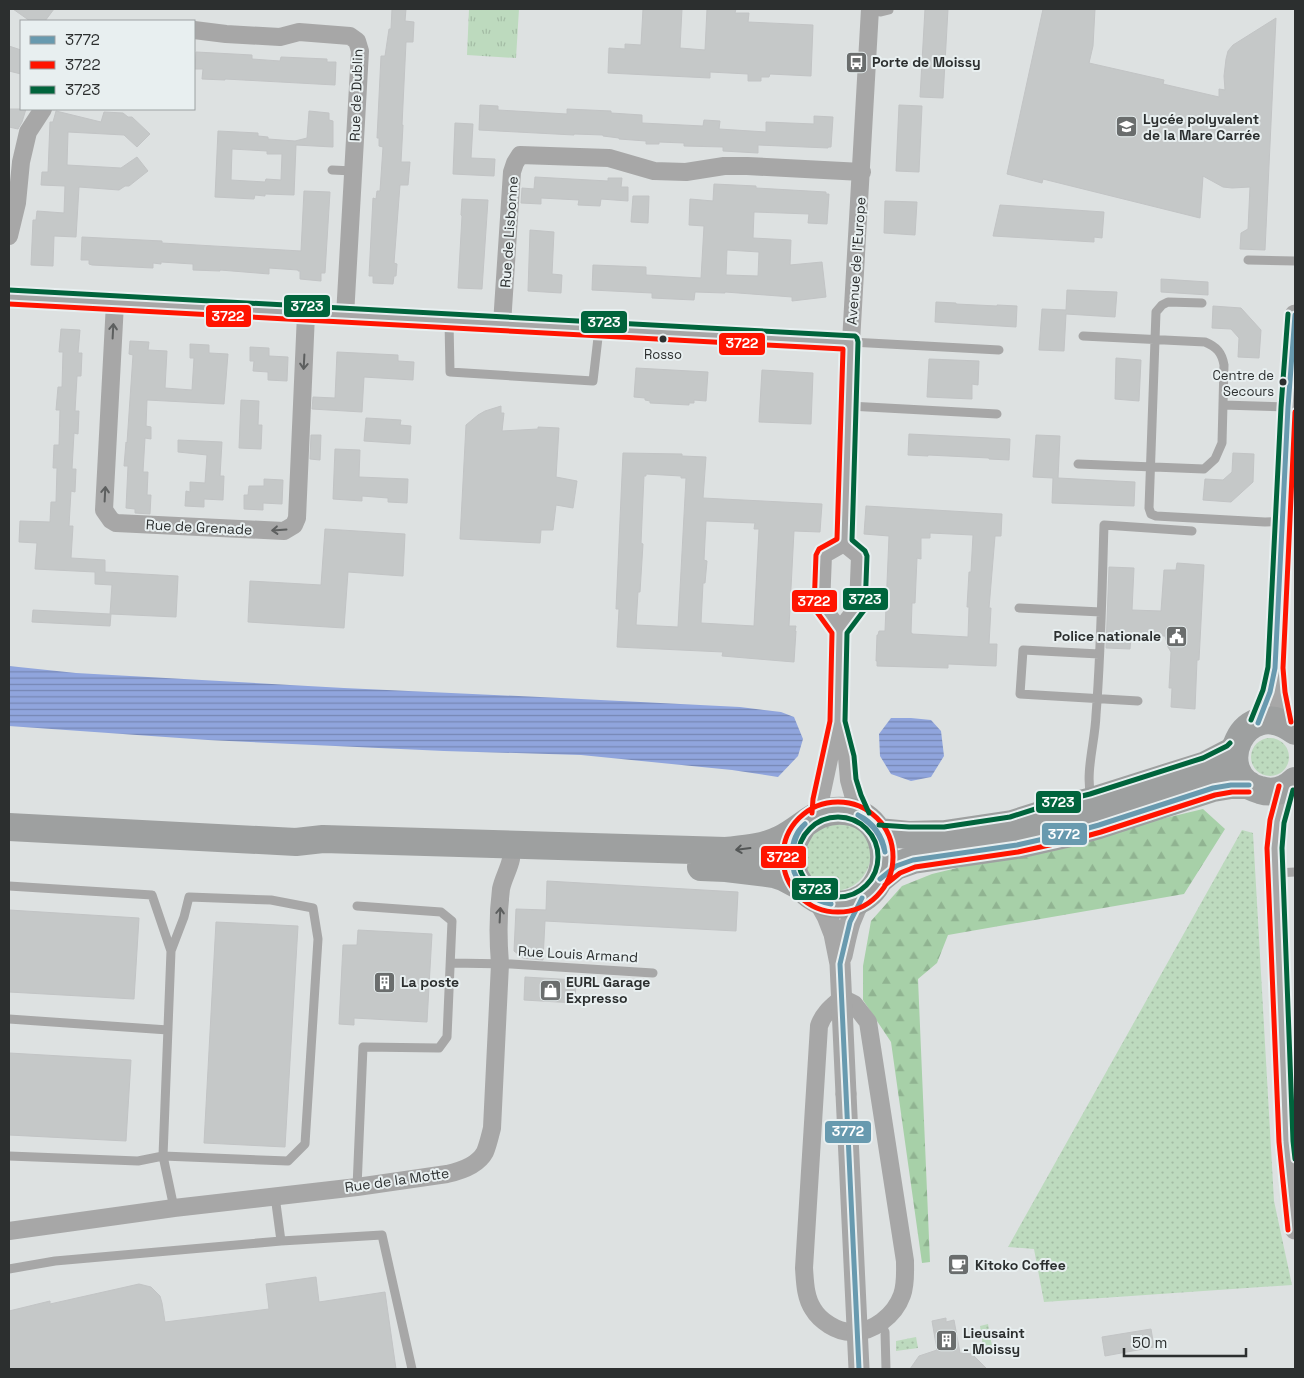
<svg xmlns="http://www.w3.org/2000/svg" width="1304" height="1378" viewBox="0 0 1304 1378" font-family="'Space Grotesk',sans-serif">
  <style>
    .grass { fill: url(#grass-dots) }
    .forest { fill: url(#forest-firs) }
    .park { fill: url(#park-tufts) }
    .water { fill: url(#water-rules) }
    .building { fill: #c5c8c8; stroke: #c2c4c5; fill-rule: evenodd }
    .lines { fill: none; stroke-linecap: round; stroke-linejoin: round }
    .service { stroke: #a7a7a7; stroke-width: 9 }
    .minor { stroke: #a7a7a7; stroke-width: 18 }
    .tertiary { stroke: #a7a7a7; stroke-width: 21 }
    .primary { stroke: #9ea0a0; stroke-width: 28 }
    .tertiary-bridge { stroke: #a7a7a7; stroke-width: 21 }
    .bus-1-casing { stroke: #e8eff0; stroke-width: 9 }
    .bus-2-casing { stroke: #e8eff0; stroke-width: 9 }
    .bus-3-casing { stroke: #e8eff0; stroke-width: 9 }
    .bus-1 { stroke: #689aaf; stroke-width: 5 }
    .bus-2 { stroke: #ff1400; stroke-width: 5 }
    .bus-3 { stroke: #00643c; stroke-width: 5 }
    .oneway { stroke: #5d5f5f }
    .oneway2 { stroke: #545757 }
    .bus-dot { fill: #2c2f2f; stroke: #e8eff0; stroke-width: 2 }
    .labels { text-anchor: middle; stroke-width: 4; stroke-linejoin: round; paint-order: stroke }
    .bus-label { font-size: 13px; fill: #2c2f2f; stroke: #e8eff0 }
    .poi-label { font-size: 14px; font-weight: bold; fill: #2c2f2f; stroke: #e8eff0; text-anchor: start }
    .street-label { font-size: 14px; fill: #2c2f2f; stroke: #e8eff0 }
    .line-badge { stroke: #e8eff0; stroke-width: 2 }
    .badge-label { font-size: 14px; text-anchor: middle; font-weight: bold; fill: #fff }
  </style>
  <defs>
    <pattern id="grass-dots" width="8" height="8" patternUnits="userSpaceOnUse" patternTransform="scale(1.25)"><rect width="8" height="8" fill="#bddabe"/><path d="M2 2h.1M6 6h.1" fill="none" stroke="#a3bba4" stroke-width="1.8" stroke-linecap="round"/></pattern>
    <pattern id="forest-firs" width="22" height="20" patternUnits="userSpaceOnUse" patternTransform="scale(1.25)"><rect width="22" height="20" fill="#a7d0a8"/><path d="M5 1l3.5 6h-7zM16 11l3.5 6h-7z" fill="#90b391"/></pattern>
    <pattern id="park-tufts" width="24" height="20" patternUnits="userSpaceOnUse" patternTransform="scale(1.25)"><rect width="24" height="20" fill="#bddabe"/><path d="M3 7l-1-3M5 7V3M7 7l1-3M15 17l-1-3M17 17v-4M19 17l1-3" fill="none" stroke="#a3bba4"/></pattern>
    <pattern id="water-rules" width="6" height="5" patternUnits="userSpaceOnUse" patternTransform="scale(1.25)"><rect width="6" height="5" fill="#90a5dd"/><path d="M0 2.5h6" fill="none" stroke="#7687b4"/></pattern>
  </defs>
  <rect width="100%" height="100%" fill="#dde1e1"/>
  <path class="grass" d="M1251 757a19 19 0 1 1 38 0a19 19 0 1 1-38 0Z
    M845 822C850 825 857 827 861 832 888 858 854 905 822 886 819 885 814 883 812 881 808 876 804 862 801 856L818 825Z
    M1242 830 1253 833 1274 1201 1292 1285 1044 1302 1034 1249 1008 1247Z
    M988 1324 993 1352 984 1353 980 1326Z
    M916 1337 918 1348 896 1351V1341Z"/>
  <path class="forest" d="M1203 809 1225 829 1184 894 948 935 937 963 918 979 930 1262 922 1263 891 1042 863 1000V966L871 921 902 886 932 874Z"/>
  <path class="park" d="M469 9H519L516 58 467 55Z"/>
  <path class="water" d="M9 666 76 673 344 688 561 698 740 707 781 712 794 717 803 739 798 756 778 777 732 770 581 755 444 751 208 740 9 726Z
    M891 718H911L931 720 941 731 944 756 931 777 911 781 891 774 880 756 879 734Z"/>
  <path class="building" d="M13 9H54L45 21H30Z
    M392 9H406L405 21 414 22 413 42H406L402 125H403L401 162H410L408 185H400L394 263 397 264 396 276H394L393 284 373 283V276H369L373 198 376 199 377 191H380L383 147 379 146V138H377L381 56H385L389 29H391Z
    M643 9H682L680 48 705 50 707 9H736L735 13H749L748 22 813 25 811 76 770 74 769 77H761V81H748V74L710 72V78L608 73 609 48 625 49V44L641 45Z
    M925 9H948L943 98 920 97Z
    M1043 9H1095L1093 46 1089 63 1164 80 1163 84 1219 97V89L1225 90 1224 76 1226 59 1228 51 1233 45 1276 18 1265 250 1240 249 1241 233 1248 229 1250 187 1232 188 1223 187 1203 176 1200 218 1043 179 1042 183 1007 174Z
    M9 46 21 50V74L9 71Z
    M196 52 252 55V59L280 61 281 57 327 59V62H336L335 85 225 79V80L202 79 203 69H195Z
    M480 105 498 106V110L567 114V109L611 111V113L642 115V123L703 126 704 120 720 121 719 129 766 132V122L814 124V116L833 117 831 147H828V148L758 145V153L723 151V147L684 146V143L659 142V144H646V141L619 139V138L603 136V135L574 134V135L479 130Z
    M899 105 922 106 919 172 896 171Z
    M9 109H26L22 122 18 129 9 127Z
    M56 111 101 122 104 112 123 113 128 117H132L150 134 137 147 124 135 68 132 67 165 121 168 137 157 148 171 129 186H125L119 190 79 187 76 237 54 236 53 266 31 265 33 220H36L37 211 64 213 65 186 41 185 42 172H48L50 122H53Z
    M309 111 329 113V120L333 121V147L296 145 294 195 265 194V196L255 195 254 199 215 197 218 131 258 133V136L268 137V139L295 141 307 138ZM232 149 267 151V154H282L281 180 266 179 265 182 231 180Z
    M455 123 473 124 471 158 495 159 494 176 453 174Z
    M535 177 608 181V178H622L621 187H628V201L601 199 600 206 578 205 579 200 541 198V204L521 203 522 188 534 189Z
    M714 184 756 186V188L826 192V194H829L827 224 808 223 809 214 754 212 753 238 791 240 790 265 822 262 826 297 792 301V297L725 292V293L695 292 694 300 652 298V293L592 290 593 265 646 267V275L701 278 704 226 689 225 690 199 713 201ZM727 250 759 252 758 276 726 275Z
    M304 191 330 192 325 273H321V281L300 279V271H298V270L269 268V274L220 270V271L193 270V264L161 262V264L153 263V268L92 265 89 264V260H81L82 237 162 241V243L301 251Z
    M633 196H649L648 223 631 222Z
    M462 199 488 200 482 289 458 288 462 216 461 215Z
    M885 201 917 202 915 235 884 233Z
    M1000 205 1104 212 1102 238 1094 237V242L993 236Z
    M530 230 554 232 552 274 562 275 561 293 528 291Z
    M1161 279 1208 282V295L1161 292Z
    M1067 290 1117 292 1115 317 1066 314 1064 351 1039 350 1042 309 1066 310Z
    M936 302 956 303V304L997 306V305L1017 306 1016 327 935 322Z
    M1213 306 1241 308 1261 330 1259 358 1238 357 1239 338 1231 329 1212 328Z
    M61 329 80 330 78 353H82L81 376H77L75 411H79L78 434 74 433 72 469H76L75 492 71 491 69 526H73L71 558 105 560V572L178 576 176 617 111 614 110 626 32 622 33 610 110 614 112 585 95 584V572L35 569 37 543 19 542 20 521 50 522 51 502H56L57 468H53L54 445H59L60 410H56L58 387H62L63 352H59Z
    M130 341 149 342 148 350 167 351 165 388 192 390 194 358H190V344L209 345V353L228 354 224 404 147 400 146 426 151 427V439L145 438 143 472H148L147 495H151L150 514 135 513V509L126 508 128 466H124L126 442 127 443 133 355 129 354Z
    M250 347 269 348V356L288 357 287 381 268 380V372L253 371 254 361H250Z
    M337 352 398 355V361L414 362 413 380 364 377 362 412 312 409 313 397 335 398Z
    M1116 358 1141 360 1139 401 1115 399Z
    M929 359 979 361 978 385 972 384V399L927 397Z
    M636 368 708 372 706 401 694 400V403H689V405L650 403V401L645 400V398L634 397Z
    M762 370 813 373 811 424 759 422Z
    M241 400 259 401 258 425H262L261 449 239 448Z
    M501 406V413H504L502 431 538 429V427L559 428 556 477 577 481 573 508 556 505 553 530H541L540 543 460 539 466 425 478 415 485 411Z
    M366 418 401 420 400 425 411 426 410 444 364 441Z
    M909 434 1010 439 1009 460 989 459V458L928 455V456L908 455Z
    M311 435H321L320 460 310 459Z
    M1036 435 1060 436 1058 478 1135 482 1134 506 1052 503 1053 478 1033 477Z
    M178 440 222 442 220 476H224L223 500 204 499V507L185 506 186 491 190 492V482L205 483 207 455 178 452Z
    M335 449 360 450 359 477 408 479 407 503 388 502V498L362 496V501L333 499Z
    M623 453 682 454V456L706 457 703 498 822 504 820 532 794 531 789 626H796L795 631H796L794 662 722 656 723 652 617 647 619 609H616ZM646 474 681 476V478H686L678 627 636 625 638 592H640L643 544 641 543 644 476H646ZM706 521 755 523 754 529H759L754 626 701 623 703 583H705L707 561 704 560Z
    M1233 453 1254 454 1253 482 1231 502 1203 500 1205 479 1223 480 1232 472Z
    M264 479 283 480 282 504 263 503V510L244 509V495H248L249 486H264Z
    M866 506 1002 514 1001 536H995L989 608H991L989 644H997L996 666 948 664V668L877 666V661H876L877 635H878L879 631H885L889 536 864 534ZM930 533 973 535 971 572H969L967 607H969L968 637 912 634V633H911L912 603H915L917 558 921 559V538H930Z
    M325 529 405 534 403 576 348 572 344 628 248 622 250 581 321 585Z
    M1177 563 1204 565 1199 660H1197L1195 709 1171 707 1172 688H1169L1171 652 1168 647 1165 636 1131 634 1130 649 1106 648 1109 567 1134 568 1132 610 1161 611 1164 570H1176Z
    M547 881 738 892 736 931 545 921 543 960 523 958 514 951 516 909 546 910Z
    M9 910 139 918 134 999 9 992Z
    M216 922 298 926 285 1147 204 1143Z
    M358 930 432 934 427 1022 354 1018V1025L339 1024 343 945H357Z
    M525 977 576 980 575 1003 524 1000Z
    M9 1053 131 1060 126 1141 9 1135Z
    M316 1277 319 1302 385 1292 396 1369H9V1311L50 1301V1304L139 1284 151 1287 160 1296 162 1303 165 1322 269 1309 266 1284Z
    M946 1318V1322L954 1320 960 1353 972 1354 987 1369H910L919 1356 937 1350 932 1321Z
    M1151 1329 1154 1347 1105 1356 1102 1337Z"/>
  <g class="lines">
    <path class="service" d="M870 10 881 12 889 10V9
      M332 170 353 171
      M1248 260 1295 261
      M1202 303 1168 302 1162 305 1156 312 1149 508 1151 514 1156 516 1265 522 1295 521
      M449 321 450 372 593 381 599 329
      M851 342 999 350
      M1223 405 1288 407
      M849 406 997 414
      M1078 464 1204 469 1215 459 1222 443 1224 365C1222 353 1217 347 1205 342L1083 336
      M1019 608 1101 612
      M1099 654 1023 650 1020 694 1138 701
      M1091 798C1085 771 1095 743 1096 715 1101 652 1102 588 1104 525L1192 531
      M1275 873 1295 872
      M9 886 152 895 171 951
      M451 963 511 964 653 973
      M9 1019 168 1030
      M9 1156 138 1161 163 1156 288 1161 305 1144 318 939 313 908 271 900 189 897 184 917 171 951 163 1156 174 1208
      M357 1187 363 1047 439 1048 447 1037 452 921 441 912 357 906
      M275 1196 281 1241
      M9 1269 55 1261 281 1241 382 1235 412 1369
      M880 1322 885 1332 886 1369"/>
    <path class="minor" d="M194 30 226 34 280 37 299 32 350 36 357 41 360 51 345 316
      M9 236 17 203 21 162 28 132 43 109
      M9 297 485 323 851 342
      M115 303 104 510 111 520 116 523 284 531 294 525 297 518 306 314
      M502 324 512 172 515 163 520 155 609 158 654 171 686 172 724 166H747L862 172
      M844 543 851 342 870 9
      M840 630 821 606 823 555 844 543
      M838 725 847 757 849 780 854 798 862 816
      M819 814 820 801 837 722 840 630 858 607 860 556 844 543
      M842 998 854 1004 868 1022 905 1261C905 1272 906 1284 902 1295 895 1315 873 1333 851 1332 837 1332 820 1321 813 1309 805 1297 805 1281 804 1268L819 1026C823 1013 833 1006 842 998Z
      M9 1231 174 1208 357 1187 447 1174C461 1171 478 1165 485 1152 488 1145 490 1136 492 1128L500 964C498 940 498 913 501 889 503 879 509 869 511 859"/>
    <path class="tertiary" d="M1284 723 1278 693 1275 668 1288 407 1295 315
      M1286 788 1277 822 1274 848 1286 1142 1295 1229
      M818 900 827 916 834 934 840 964 846 1094
      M842 956C847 934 849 918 862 898"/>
    <path class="primary" d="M1295 731C1243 691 1208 776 1260 790 1273 794 1286 790 1295 781
      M9 827 296 842 323 839 726 851C745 849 763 848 781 839 805 827 816 808 845 811 896 815 898 896 846 904 817 908 791 886 791 856 791 844 797 835 803 825
      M878 832 909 835 945 834 1012 824 1056 810 1092 801 1206 765 1231 752 1235 748
      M701 867 726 868 774 874 783 877 800 886
      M880 879 896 866 913 860 1017 845 1070 833 1099 825 1213 788 1231 785H1249"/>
    <path class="tertiary-bridge" d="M846 1094 859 1369"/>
    <defs>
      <path id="bus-1" d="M1258 723 1270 692 1275 668 1288 407 1295 315
        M858 815C873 822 883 836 885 852
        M858 815C874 826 880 833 885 852
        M794 872C802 890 811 898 831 904
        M794 872C801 889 812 901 831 904
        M794 872C790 854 791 836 805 824
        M794 872C791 854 792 837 805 824
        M880 879 896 866 913 860 1017 845 1070 833 1099 825 1213 788 1231 785H1249
        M859 1369 840 964 850 922 862 898"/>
      <path id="bus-2" d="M9 304 843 349 837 539 819 549 816 555 814 608 832 633 830 721 813 799 812 813
        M1291 722 1285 692 1283 668 1295 412
        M1279 786 1270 820 1267 848 1279 1142 1288 1230
        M783 857a55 55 0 1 1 110 0a55 55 0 1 1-110 0Z
        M885 885 900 873 915 867 1018 852 1072 840 1101 832 1215 795 1232 792H1249"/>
      <path id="bus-3" d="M9 290 855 336 857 338 858 342 852 540 865 551 867 556 865 609 847 633 845 721 854 756 856 779 861 795 869 813
        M1251 720 1263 690 1268 667 1281 407 1288 314
        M1293 790 1284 823 1282 848 1293 1141 1295 1159
        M798 857a40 40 0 1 1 80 0a40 40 0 1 1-80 0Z
        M879 825 909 827H944L1010 817 1054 803 1090 794 1203 758 1227 746 1230 743"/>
    </defs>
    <use href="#bus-1" class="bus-1-casing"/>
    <use href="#bus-2" class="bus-2-casing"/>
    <use href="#bus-3" class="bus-3-casing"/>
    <use href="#bus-1" class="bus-1"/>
    <use href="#bus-2" class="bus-2"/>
    <use href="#bus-3" class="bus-3"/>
  </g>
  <defs><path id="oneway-shaft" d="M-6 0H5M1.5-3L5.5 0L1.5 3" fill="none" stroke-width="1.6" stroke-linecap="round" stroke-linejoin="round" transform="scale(1.25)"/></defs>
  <g class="oneway">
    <use href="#oneway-shaft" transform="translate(113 331) rotate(-87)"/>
    <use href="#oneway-shaft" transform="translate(304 362) rotate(93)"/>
    <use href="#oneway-shaft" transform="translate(105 494) rotate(-87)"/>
    <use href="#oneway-shaft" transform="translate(279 530) rotate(176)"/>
    <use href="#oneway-shaft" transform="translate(500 915) rotate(-87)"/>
  </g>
  <use class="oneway2" href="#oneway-shaft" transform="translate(743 849) rotate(173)"/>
  <defs>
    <symbol id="bus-square" viewBox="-11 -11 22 22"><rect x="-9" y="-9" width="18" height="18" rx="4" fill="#6a6d6d" stroke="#e8eff0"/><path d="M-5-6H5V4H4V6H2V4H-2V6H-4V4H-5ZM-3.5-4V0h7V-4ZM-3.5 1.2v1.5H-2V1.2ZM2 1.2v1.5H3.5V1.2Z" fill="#fff"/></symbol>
    <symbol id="school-square" viewBox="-11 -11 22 22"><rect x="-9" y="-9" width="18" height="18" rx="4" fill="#6a6d6d" stroke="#e8eff0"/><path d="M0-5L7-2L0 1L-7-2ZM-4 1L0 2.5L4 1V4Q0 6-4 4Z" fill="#fff"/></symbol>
    <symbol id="civic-square" viewBox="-11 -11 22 22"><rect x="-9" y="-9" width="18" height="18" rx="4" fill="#6a6d6d" stroke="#e8eff0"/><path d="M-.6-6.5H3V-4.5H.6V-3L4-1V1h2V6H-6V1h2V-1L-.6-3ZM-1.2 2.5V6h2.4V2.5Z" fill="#fff"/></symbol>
    <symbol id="building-square" viewBox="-11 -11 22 22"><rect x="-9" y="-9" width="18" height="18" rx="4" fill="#6a6d6d" stroke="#e8eff0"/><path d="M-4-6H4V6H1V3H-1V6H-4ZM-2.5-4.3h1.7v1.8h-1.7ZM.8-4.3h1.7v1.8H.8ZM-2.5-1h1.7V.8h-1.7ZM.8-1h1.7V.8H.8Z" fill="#fff"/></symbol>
    <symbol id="shop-square" viewBox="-11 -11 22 22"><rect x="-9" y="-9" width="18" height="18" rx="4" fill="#6a6d6d" stroke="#e8eff0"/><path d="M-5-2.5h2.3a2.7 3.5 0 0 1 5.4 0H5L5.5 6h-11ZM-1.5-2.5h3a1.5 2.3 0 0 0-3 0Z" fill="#fff"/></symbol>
    <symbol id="cafe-square" viewBox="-11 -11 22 22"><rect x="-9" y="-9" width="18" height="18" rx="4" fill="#6a6d6d" stroke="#e8eff0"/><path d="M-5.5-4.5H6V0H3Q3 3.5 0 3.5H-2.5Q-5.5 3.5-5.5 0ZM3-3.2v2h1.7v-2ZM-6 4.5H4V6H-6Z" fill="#fff"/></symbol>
  </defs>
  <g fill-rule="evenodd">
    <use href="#bus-square" x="844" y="50" width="25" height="25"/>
    <use href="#school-square" x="1114" y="114" width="25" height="25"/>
    <use href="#civic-square" x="1164" y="624" width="25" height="25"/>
    <use href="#building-square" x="372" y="970" width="25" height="25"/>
    <use href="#shop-square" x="538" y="978" width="25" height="25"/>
    <use href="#cafe-square" x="946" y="1252" width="25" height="25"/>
    <use href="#building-square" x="934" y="1328" width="25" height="25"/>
  </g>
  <g class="bus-dot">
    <circle cx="663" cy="339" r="4.5"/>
    <circle cx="1283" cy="382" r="4.5"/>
  </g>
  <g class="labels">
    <g class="bus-label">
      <text x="663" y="359">Rosso</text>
      <text x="1274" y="380" text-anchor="end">Centre de<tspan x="1274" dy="16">Secours</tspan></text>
    </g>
    <g class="poi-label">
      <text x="872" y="67">Porte de Moissy</text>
      <text x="1143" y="124">Lycée polyvalent<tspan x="1143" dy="16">de la Mare Carrée</tspan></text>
      <text x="1161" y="641" text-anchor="end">Police nationale</text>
      <text x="401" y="987">La poste</text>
      <text x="566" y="987">EURL Garage<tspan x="566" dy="16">Expresso</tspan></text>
      <text x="975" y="1270">Kitoko Coffee</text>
      <text x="963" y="1338">Lieusaint<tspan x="963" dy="16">- Moissy</tspan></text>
    </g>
    <g class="street-label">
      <text transform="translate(356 95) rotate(-88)" y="5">Rue de Dublin</text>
      <text transform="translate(509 232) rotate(-86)" y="5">Rue de Lisbonne</text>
      <text transform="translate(856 261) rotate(-86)" y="5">Avenue de l'Europe</text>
      <text transform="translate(199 527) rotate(3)" y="5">Rue de Grenade</text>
      <text transform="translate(578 954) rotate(3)" y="5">Rue Louis Armand</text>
      <text transform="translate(397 1180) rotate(-8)" y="5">Rue de la Motte</text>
    </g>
  </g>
  <g class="line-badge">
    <rect x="283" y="294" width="48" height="24" rx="5" fill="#00643c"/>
    <rect x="205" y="304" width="47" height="24" rx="5" fill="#ff1400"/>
    <rect x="580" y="310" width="48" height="24" rx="5" fill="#00643c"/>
    <rect x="718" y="332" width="48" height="24" rx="5" fill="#ff1400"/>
    <rect x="842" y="587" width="47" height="24" rx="5" fill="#00643c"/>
    <rect x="791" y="589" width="47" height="24" rx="5" fill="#ff1400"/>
    <rect x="1035" y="790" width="47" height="24" rx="5" fill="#00643c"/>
    <rect x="1041" y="822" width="47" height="24" rx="5" fill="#689aaf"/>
    <rect x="760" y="845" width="47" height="24" rx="5" fill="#ff1400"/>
    <rect x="791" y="877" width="48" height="24" rx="5" fill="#00643c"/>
    <rect x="824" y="1120" width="48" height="24" rx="5" fill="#689aaf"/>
  </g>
  <g class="badge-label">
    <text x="307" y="311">3723</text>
    <text x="228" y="321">3722</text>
    <text x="604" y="327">3723</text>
    <text x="742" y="348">3722</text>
    <text x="865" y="604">3723</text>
    <text x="814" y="606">3722</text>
    <text x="1058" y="807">3723</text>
    <text x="1064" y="839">3772</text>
    <text x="783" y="862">3722</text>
    <text x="815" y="894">3723</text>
    <text x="848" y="1136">3772</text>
  </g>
  <rect width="1304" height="1378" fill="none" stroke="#2c2f2f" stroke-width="20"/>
  <rect x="20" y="20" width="175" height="90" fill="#e8eff0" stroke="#9da2a3"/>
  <rect x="30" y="36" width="25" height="8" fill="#689aaf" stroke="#9da2a3"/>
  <text x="65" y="45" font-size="15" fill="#2c2f2f">3772</text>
  <rect x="30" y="61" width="25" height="8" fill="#ff1400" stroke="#9da2a3"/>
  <text x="65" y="70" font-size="15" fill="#2c2f2f">3722</text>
  <rect x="30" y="86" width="25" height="8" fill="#00643c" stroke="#9da2a3"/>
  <text x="65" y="95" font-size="15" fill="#2c2f2f">3723</text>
  <path d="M1124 1348v8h122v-8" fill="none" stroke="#2c2f2f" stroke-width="2.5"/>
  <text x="1132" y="1348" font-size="15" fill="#2c2f2f" stroke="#e8eff0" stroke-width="4" paint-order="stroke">50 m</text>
</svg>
